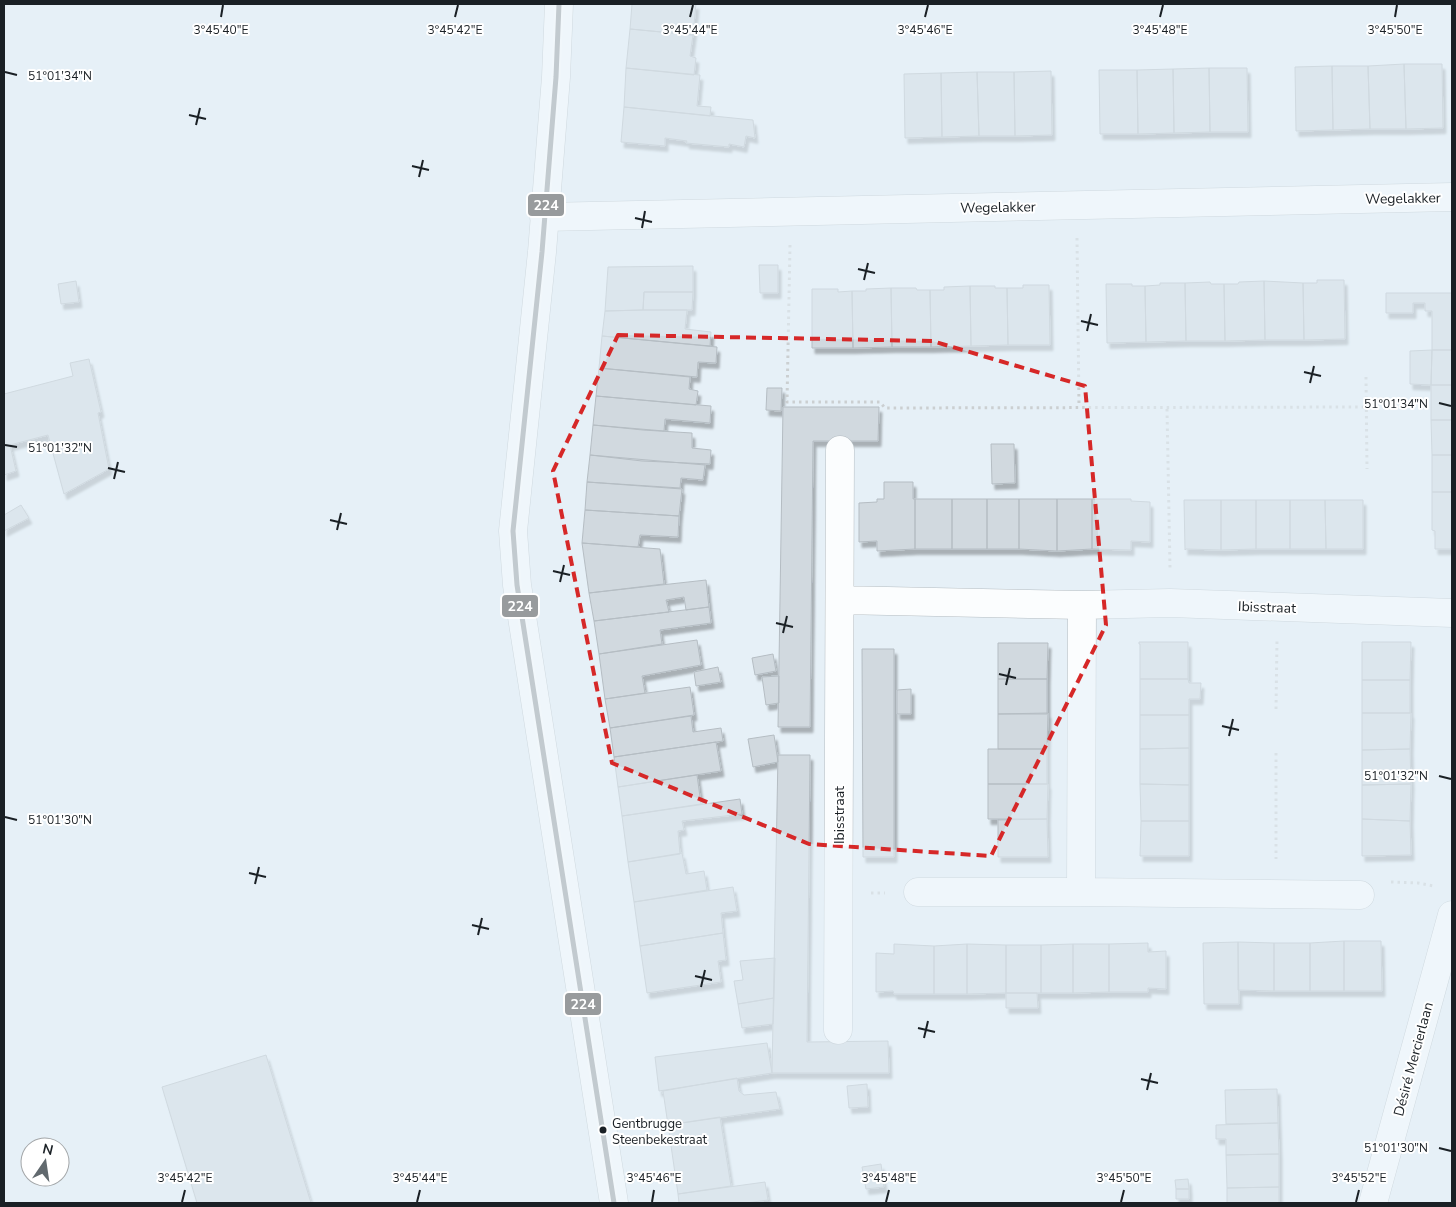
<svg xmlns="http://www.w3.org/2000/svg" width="1456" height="1207" viewBox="0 0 1456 1207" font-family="'Nunito Sans',sans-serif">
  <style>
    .building { fill: #d1d9df; stroke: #b5bdc3; filter: url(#shadow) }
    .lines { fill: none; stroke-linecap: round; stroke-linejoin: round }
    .minor-casing { stroke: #b5bdc2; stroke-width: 29 }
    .path { stroke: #cbcfd1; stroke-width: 3; stroke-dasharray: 2.5 4; stroke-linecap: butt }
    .minor { stroke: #fbfdfe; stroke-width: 28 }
    .bus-1-casing { stroke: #fff; stroke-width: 9 }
    .bus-1 { stroke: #989b9d; stroke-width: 5 }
    .marked { fill: none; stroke: #d62828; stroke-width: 4; stroke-dasharray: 10 6; stroke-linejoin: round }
    .ticks { fill: none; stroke: #1a2025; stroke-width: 2 }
    .bus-dot { fill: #1a2025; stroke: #fff; stroke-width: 2 }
    .labels { text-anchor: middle; stroke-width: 4; stroke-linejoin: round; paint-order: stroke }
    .bus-label { font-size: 13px; fill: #1a2025; stroke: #fff; text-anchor: start }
    .street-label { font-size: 14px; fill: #1a2025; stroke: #fff }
    .ticks-label { font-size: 12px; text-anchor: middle; fill: #1a2025; stroke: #fff; stroke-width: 4; stroke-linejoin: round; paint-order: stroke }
    .line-badge { stroke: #fff; stroke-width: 2 }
    .badge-label { font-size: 14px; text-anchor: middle; font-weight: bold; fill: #fff }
  </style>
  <defs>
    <filter id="shadow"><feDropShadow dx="3" dy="5.5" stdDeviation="1" flood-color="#0004"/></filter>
  </defs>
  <rect width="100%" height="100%" fill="#e6f0f7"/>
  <path class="building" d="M632 4H696L693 35 630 29Z
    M630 29 693 35 690 56 696 58 694 75 626 68Z
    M1404 64H1442L1443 128 1406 129Z
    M1404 64 1406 129H1370L1368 66Z
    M1332 66H1368L1370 129 1333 130Z
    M1332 66 1333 130 1296 131 1295 67Z
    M626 68 700 75 697 106 711 107 710 116 624 107Z
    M1209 68H1247L1248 132H1210Z
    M1209 68 1210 132 1174 133 1173 69Z
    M1173 69 1174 133 1138 134 1137 70Z
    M1099 70H1137L1138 134H1100Z
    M1051 71 1052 135 1015 136 1014 72Z
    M977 72H1014L1015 136H979Z
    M977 72 979 136 942 137 941 73Z
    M941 73 942 137 905 138 904 74Z
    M624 107 753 120 755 138 746 136 744 147 729 144V147L686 143 687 141 665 138V146L621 142Z
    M759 265H778V293H760Z
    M693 266V292H644L643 310 605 311 608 267Z
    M1317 280H1344L1345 339 1304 340 1303 283H1317Z
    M76 281 79 302 61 304 58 284Z
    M1264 281 1303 283 1304 340H1265Z
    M1264 281 1265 340 1225 341 1224 284H1238L1239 282Z
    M1210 282 1211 284H1224L1225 341H1186L1185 283Z
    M1160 283H1185L1186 341 1146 342 1145 286 1160 285Z
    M1106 284H1132V286H1145L1146 342 1107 343Z
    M1023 285H1049L1050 345H1008L1007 288H1023Z
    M970 286H995V288H1007L1008 345 971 346Z
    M970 286 971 346 931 347 930 290H944V287Z
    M891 288H916L917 290H930L931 347H892Z
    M891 288 892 347 853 348 852 291H866V289Z
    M812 289H838V292L852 291 853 348H812Z
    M644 292H693L692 310H643Z
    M1386 293H1452V350H1432V311H1425V303H1413V313H1386Z
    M643 310H687L685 329 711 332 710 346 602 336 605 311Z
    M602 336 717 347 716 363 698 362 697 377 599 368Z
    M1432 350H1452V385H1431Z
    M1432 350 1431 385 1410 384V351Z
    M89 359 101 412 98 413 109 469 64 494 48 435 10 445 16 471 4 475V394L73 376 70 363Z
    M599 368 690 377 689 389 698 391 696 405 596 396Z
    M1431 385H1452V420H1431Z
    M767 388H782L781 411 766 410Z
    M596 396 711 406 710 423 665 419 664 431 593 425Z
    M783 407H879L878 441H813L810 727H778Z
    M1431 420H1452V455H1432Z
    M593 425 643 430 692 433V448L711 450 710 464 642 461 590 455Z
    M991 444H1014L1015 483 992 484Z
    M590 455 705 465 703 480 681 478 680 488 587 482Z
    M1432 455H1452V492H1432Z
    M587 482 682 489 679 516 585 510Z
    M884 482H913V499H915V549L877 551V541L859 542V503L877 502V499H884Z
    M1432 492H1452V549H1435V531L1432 530Z
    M915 499H952V549H915Z
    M952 499H987V549H952Z
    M987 499H1019V549H987Z
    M1019 499H1057V551L1019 549Z
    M1057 499H1092V549L1057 551Z
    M1092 499H1131V501L1150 502V542L1131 541V550L1092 549Z
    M1184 500H1221V550L1186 549 1185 550Z
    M1221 500H1256V549L1221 550Z
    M1256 500H1290V549H1256Z
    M1290 500H1325L1326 549H1290Z
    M1325 500H1363V549H1326Z
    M21 505 29 518 4 531V515Z
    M585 510 679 516 678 537 640 535 638 547 582 543Z
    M582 543 660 549 664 584 589 593Z
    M706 580 709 607 686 610 684 597 666 600 669 612 594 621 589 593Z
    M709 607 711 623 660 630 662 644 599 654 594 621Z
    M697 640 701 665 642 676 645 693 605 699 599 654Z
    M1139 642H1188V679H1140V644H1139Z
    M1362 642H1411L1410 680H1362Z
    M998 643H1048L1047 679H998Z
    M862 649H894V857H863Z
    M773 654 776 671 755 675 752 658Z
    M718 667 721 682 696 686 694 672Z
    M779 676V703L766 705 762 677Z
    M998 679H1047V714H998Z
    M1140 679H1188L1189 683H1201L1200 699H1189V715H1140Z
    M1362 680H1410V713H1362Z
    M690 687 694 715 610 728 605 699Z
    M911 689V714H897V690Z
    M1048 713 1047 749H998V714Z
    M1362 713H1411L1410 749 1362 750Z
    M1140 715H1189V748L1140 749Z
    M691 716 693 732 721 728 723 741 614 757 610 728Z
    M774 735 778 762 753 767 748 739Z
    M716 742 721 771 618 787 614 757Z
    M1189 748V785L1140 784V749Z
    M988 749H1047V784H988Z
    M1410 749 1411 784 1362 785V750Z
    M778 755H810L807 1042 888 1041 889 1073H772Z
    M697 775 701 804 622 816 618 787Z
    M988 784H1048L1047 819H988Z
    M1140 784 1189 785V821H1141Z
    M1411 784 1410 821 1362 819V785Z
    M740 799 742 814 682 821 684 830 678 831 680 854 628 862 622 816Z
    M1047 819 1048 857H998V820Z
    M1362 819 1410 821 1411 855 1362 856Z
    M1141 821H1189V856H1140Z
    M682 853 686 874 704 871 707 890 634 902 628 862Z
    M733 887 737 911 721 913 723 933 640 946 634 902Z
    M723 933 726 960 718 961 721 982 647 993 640 946Z
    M1344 941H1381L1382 991H1344Z
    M1344 941V991H1310V943Z
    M1238 942 1274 943V991L1238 990Z
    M1238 942 1239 1004H1204L1203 943Z
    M1148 943V952L1166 951V989L1148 988V992H1109V944Z
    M1274 943H1310V991H1274Z
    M894 944 934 946V994H894L893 991 876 992V953L894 954Z
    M967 944V994H934V946Z
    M967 944 1006 945V993L967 994Z
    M1073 944H1109V992L1073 993Z
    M1073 944V993H1041V945Z
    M1006 945H1041V993H1006Z
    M775 958 774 998 738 1004 734 981 743 980 740 961Z
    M1006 993H1037L1038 1008H1006Z
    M774 998 773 1024 742 1028 738 1004Z
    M767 1043 772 1073 659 1091 655 1057Z
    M266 1055 311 1203H197L162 1087Z
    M737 1078 739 1091 744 1095 776 1092 780 1109 668 1125 663 1091Z
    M867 1084 868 1107 849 1108 847 1086Z
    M1277 1089 1278 1123 1226 1124 1225 1090Z
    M720 1117 731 1186 678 1194 668 1125Z
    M1278 1123 1279 1154 1226 1155V1139H1216V1125Z
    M1279 1154V1187L1227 1188 1226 1155Z
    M881 1164 884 1187 866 1189 862 1167Z
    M1188 1179 1189 1189H1176L1175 1180Z
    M765 1182 768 1200 746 1203H679L678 1194Z
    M1279 1187V1203H1227V1188Z
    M1176 1189H1189V1199H1176Z"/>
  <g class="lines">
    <defs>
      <path id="minor" d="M559 4 556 77 542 252 513 531 517 585 614 1203
        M544 217 1452 197
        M840 600 1082 605 1170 603 1452 613
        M1082 605 1081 892 1360 895
        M918 892H1081
        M838 1030 840 450
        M1373 1203 1452 915"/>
    </defs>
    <use href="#minor" class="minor-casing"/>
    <path class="path" d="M1077 238 1079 407
      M790 245 787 402H880L885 408 1366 407
      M1366 377 1367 469
      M1167 409 1170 568
      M1276 709 1277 640
      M1276 753V859
      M1391 882 1418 883 1434 886
      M871 893H885"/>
    <use href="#minor" class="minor"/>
    <defs>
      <path id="bus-1" d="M559 4 556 77 542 252 513 531 517 585 614 1203"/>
    </defs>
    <use href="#bus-1" class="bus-1-casing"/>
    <use href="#bus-1" class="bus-1"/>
  </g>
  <path d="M0 0H1456V1207H0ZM618 335 932 341 1085 386 1106 625 991 856 809 844 612 763 553 471Z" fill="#e6f0f7" fill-opacity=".55" fill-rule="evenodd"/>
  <path class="marked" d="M618 335 932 341 1085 386 1106 625 991 856 809 844 612 763 553 471Z"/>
  <path class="ticks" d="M221 17 223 5M455 17 458 5M690 17 693 5M925 17 928 5M1160 17 1163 5M1395 17 1397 5M5 72 17 75M189 115 206 119M196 125 200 108M412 166 429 170M419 177 423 160M635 218 652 222M642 228 645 211M858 269 875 273M864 280 868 263M1081 321 1098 325M1087 331 1091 314M1304 372 1321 376M1310 383 1314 366M1439 403 1451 406M5 445 17 447M108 468 125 472M114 479 118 462M330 520 347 524M337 530 341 513M553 571 570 575M560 582 564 565M776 623 793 627M783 633 787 616M999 674 1016 678M1006 685 1010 668M1222 726 1239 730M1229 736 1233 719M1439 776 1451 779M5 817 17 820M249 873 266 877M255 884 259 867M472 925 489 929M478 935 482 918M695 976 712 980M701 987 705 970M918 1028 935 1032M924 1038 928 1021M1141 1079 1158 1083M1147 1090 1151 1073M1439 1148 1451 1151M182 1202 185 1190M417 1202 420 1190M652 1202 654 1190M886 1202 889 1190M1121 1202 1124 1190M1356 1202 1359 1190"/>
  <circle class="bus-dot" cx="603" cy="1130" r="4.5"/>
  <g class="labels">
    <g class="bus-label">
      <text x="612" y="1128">Gentbrugge<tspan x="612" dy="16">Steenbekestraat</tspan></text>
    </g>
    <g class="street-label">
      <text transform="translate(1403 198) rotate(-1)" y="5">Wegelakker</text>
      <text transform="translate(998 207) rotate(-1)" y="5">Wegelakker</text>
      <text transform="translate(1267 607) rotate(2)" y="5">Ibisstraat</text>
      <text transform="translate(839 815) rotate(-90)" y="5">Ibisstraat</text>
      <text transform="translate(1413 1059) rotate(-75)" y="5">Désiré Mercierlaan</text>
    </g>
  </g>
  <g class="ticks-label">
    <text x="221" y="34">3°45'40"E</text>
    <text x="455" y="34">3°45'42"E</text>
    <text x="690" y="34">3°45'44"E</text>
    <text x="925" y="34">3°45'46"E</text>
    <text x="1160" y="34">3°45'48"E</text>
    <text x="1395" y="34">3°45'50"E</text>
    <text x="60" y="80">51°01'34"N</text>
    <text x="1396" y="408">51°01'34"N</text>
    <text x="60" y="452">51°01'32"N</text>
    <text x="1396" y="780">51°01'32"N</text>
    <text x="60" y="824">51°01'30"N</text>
    <text x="1396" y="1152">51°01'30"N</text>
    <text x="185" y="1182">3°45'42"E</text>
    <text x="420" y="1182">3°45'44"E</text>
    <text x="654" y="1182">3°45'46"E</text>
    <text x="889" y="1182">3°45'48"E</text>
    <text x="1124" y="1182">3°45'50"E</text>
    <text x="1359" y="1182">3°45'52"E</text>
  </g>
  <g class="line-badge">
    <rect x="527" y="193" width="38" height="24" rx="5" fill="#989b9d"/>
    <rect x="501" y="594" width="38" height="24" rx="5" fill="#989b9d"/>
    <rect x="564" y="992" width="38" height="24" rx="5" fill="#989b9d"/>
  </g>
  <g class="badge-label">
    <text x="546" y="210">224</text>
    <text x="520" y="611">224</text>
    <text x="583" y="1009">224</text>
  </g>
  <rect width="1456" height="1207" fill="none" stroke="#1a2025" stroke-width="10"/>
  <g transform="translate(45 1162) rotate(13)"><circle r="24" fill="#ffffff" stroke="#a3a6a8"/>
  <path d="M0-4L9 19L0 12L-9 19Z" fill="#61696e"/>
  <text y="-8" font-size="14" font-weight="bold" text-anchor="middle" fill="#1a2025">N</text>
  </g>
</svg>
